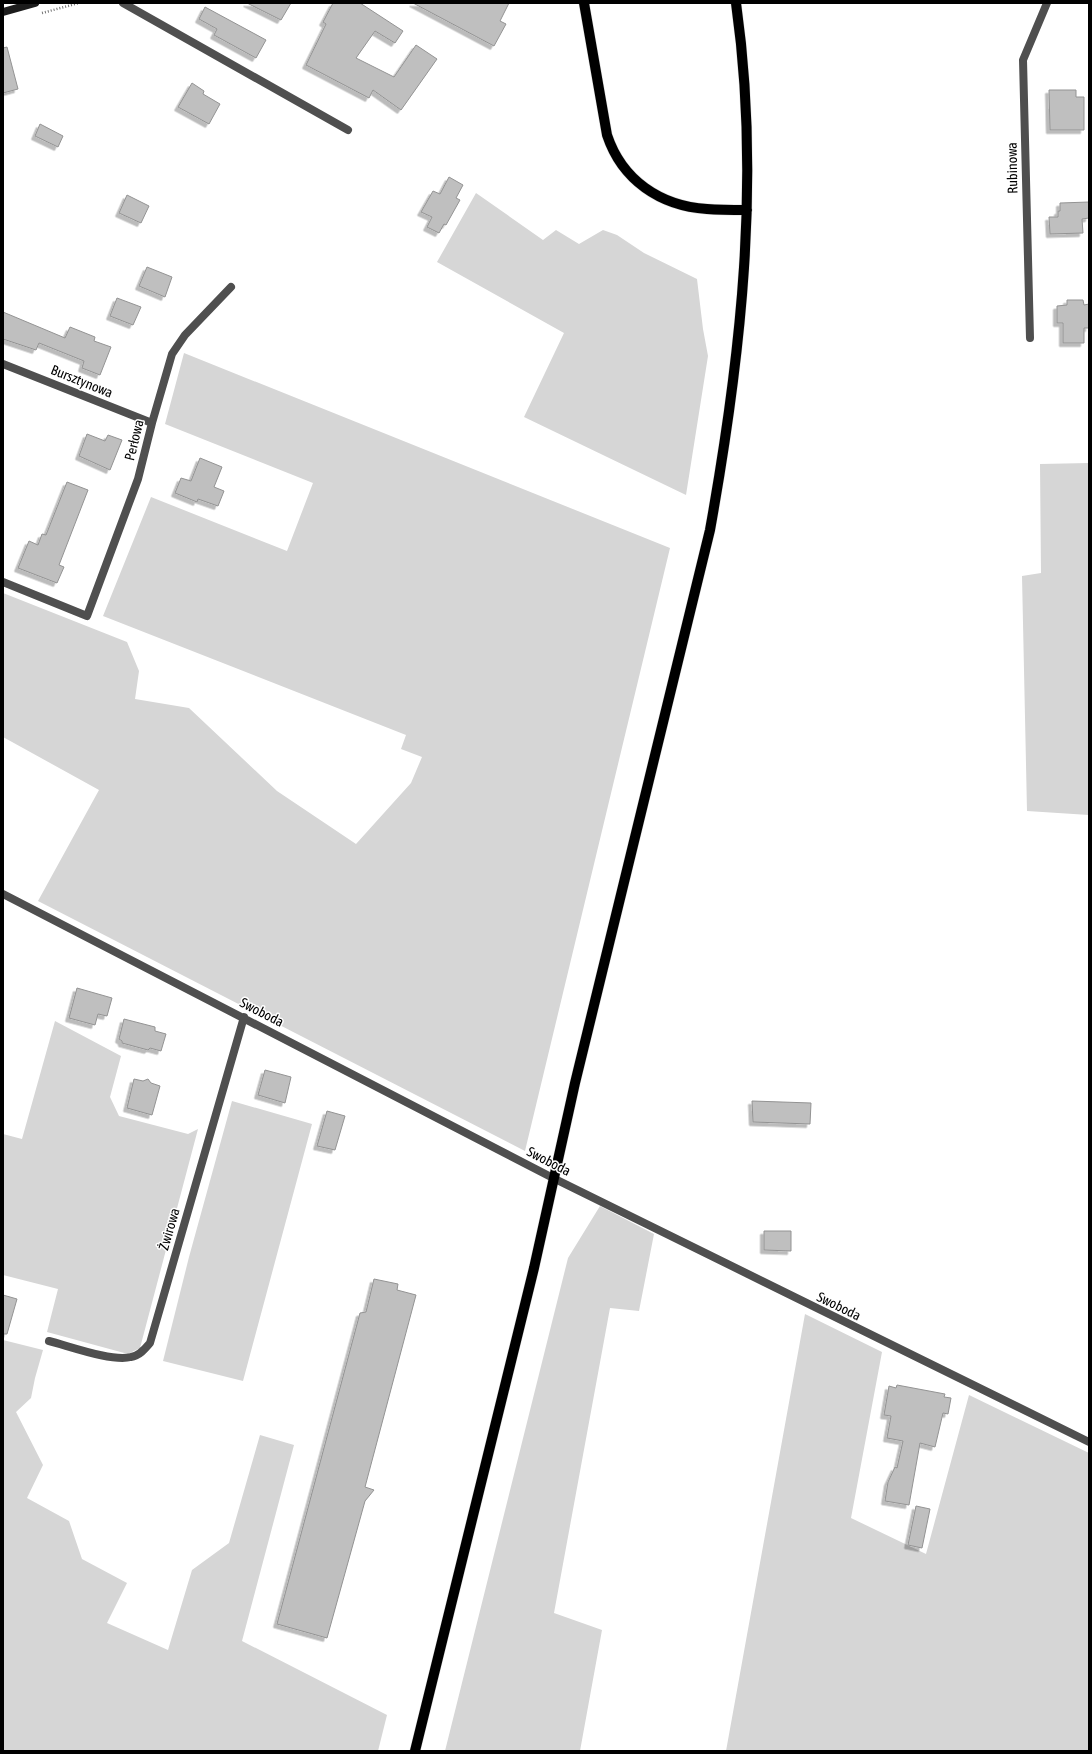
<svg xmlns="http://www.w3.org/2000/svg" width="1092" height="1754" viewBox="0 0 1092 1754" font-family="'Asap Condensed',sans-serif">
  <style>
    .green { fill: #d6d6d6 }
    .building { fill: #bfbfbf; stroke: #939393; filter: url(#shadow) }
    .lines { fill: none; stroke-linecap: round; stroke-linejoin: round }
    .primary-casing { stroke: #dbdbdb; stroke-width: 11 }
    .path { stroke: #717171; stroke-width: 2.5; stroke-dasharray: 1 2; stroke-linecap: butt }
    .service { stroke: #4f4f4f; stroke-width: 8 }
    .minor { stroke: #4f4f4f; stroke-width: 8 }
    .secondary { stroke: #1c1c1c; stroke-width: 8 }
    .primary { stroke: #000; stroke-width: 10 }
    .labels { text-anchor: middle; stroke-width: 3; stroke-linejoin: round; paint-order: stroke }
    .street-label { font-size: 14px; fill: #000; stroke: #fff }
  </style>
  <defs>
    <filter id="shadow"><feDropShadow dx="-3.5" dy="3.5" stdDeviation="0" flood-color="#0004"/></filter>
  </defs>
  <rect width="100%" height="100%" fill="#fff"/>
  <path class="green" d="M476 193 543 240 556 230 579 244 603 230 617 235 644 253 697 279 703 329 708 356 686 495 524 417 564 333 437 262Z
    M184 353 670 548 525 1151 38 901 99 790 3 737V593L127 642 139 671 135 699 189 708 277 791 356 844 411 783 422 757 401 749 406 735 103 616 151 497 287 551 313 483 165 424Z
    M1089 463V815L1027 811 1022 576 1041 573 1040 464Z
    M55 1021 121 1056 110 1097 119 1116 188 1134 198 1129 140 1348 128 1354 47 1332 58 1289 3 1275V1134L22 1139Z
    M232 1101 312 1124 243 1381 163 1361 189 1257Z
    M600 1206 654 1234 639 1311 610 1308 554 1613 602 1630 580 1751H445L568 1258Z
    M805 1314 882 1352 851 1518 926 1554 969 1395 1089 1453V1751H726Z
    M3 1340 43 1350 35 1378 31 1398 16 1412 43 1465 27 1498 69 1521 82 1559 127 1583 107 1623 168 1650 192 1570 229 1543 260 1435 294 1445 242 1641 387 1715 378 1751H3Z"/>
  <path class="building" d="M247 3H291L281 20Z
    M333 3H360L403 31 395 43 375 31 356 58 394 77 416 45 437 59 401 110 373 90 369 98 306 65 326 24 323 22Z
    M413 3H509L500 21 506 24 494 46Z
    M205 7 266 40 256 58 214 35 217 29 199 19Z
    M7 47 18 89 3 93V48Z
    M192 83 204 91 203 94 220 104 209 124 178 107Z
    M1049 90H1076V97H1084V130H1050Z
    M40 124 63 136 58 147 35 136Z
    M449 177 463 185 456 198 460 200 446 225 444 224 439 233 427 227 432 217 421 212 433 191 440 194Z
    M127 195 149 206 141 223 119 213Z
    M1089 202V218L1082 219 1083 233 1050 234 1049 217H1058V211H1060V203Z
    M147 267 172 277 165 297 139 286Z
    M117 298 141 307 133 325 110 316Z
    M1067 300H1083L1084 305 1089 304V328H1084V343H1063V323H1057V306L1067 305Z
    M3 312 65 338 70 327 95 337 94 341 111 347 100 375 82 368 84 361 39 343 36 350 3 339Z
    M87 434 105 441 108 435 122 440 110 470 79 456Z
    M200 458 222 467 214 487 224 491 218 506 198 499 197 502 175 493 181 478 191 481Z
    M67 482 88 490 59 565 64 567 57 583 18 568 29 541 38 545 42 534 46 535Z
    M77 988 112 998 107 1016 98 1014 95 1025 69 1018Z
    M124 1019 155 1027V1031L166 1034 161 1051 150 1048 148 1050 122 1043V1041L119 1039Z
    M265 1070 291 1077 285 1103 258 1095Z
    M134 1079 143 1081 148 1079 151 1083 160 1086 152 1115 127 1108Z
    M752 1101 811 1103 810 1124 753 1122Z
    M327 1111 345 1116 335 1150 317 1146Z
    M764 1231H791V1251L764 1250Z
    M374 1279 398 1284 397 1290 416 1295 365 1487 374 1490 365 1501 327 1638 277 1624 360 1313 366 1312Z
    M3 1295 17 1299 7 1334H3Z
    M897 1385 945 1394 944 1397 951 1398 948 1414 943 1413 935 1447 920 1443 909 1505 885 1501 888 1482 895 1467 897 1468 903 1441 887 1438 891 1416 884 1415 889 1386 896 1388Z
    M916 1506 930 1509 922 1548 908 1545Z"/>
  <g class="lines">
    <defs>
      <path id="primary" d="M584 3 607 135C622 180 660 206 707 209 720 210 734 210 747 210
        M415 1751 534 1268 575 1083 710 530C741 357 761 179 736 3"/>
    </defs>
    <use href="#primary" class="primary-casing"/>
    <path class="path" d="M42 13 79 3"/>
    <path class="service" d="M123 3 348 130"/>
    <path class="minor" d="M1030 338 1023 60 1047 3
      M3 364 152 423
      M3 582 87 616 138 479 152 423 172 354 185 335 231 287
      M3 894 553 1178 1089 1442
      M49 1341C69 1346 112 1362 131 1357 139 1356 145 1349 150 1343L244 1017"/>
    <path class="secondary" d="M3 12 35 3"/>
    <use href="#primary" class="primary"/>
  </g>
  <g class="labels">
    <g class="street-label">
      <text transform="translate(1012 168) rotate(-91)" y="5">Rubinowa</text>
      <text transform="translate(82 381) rotate(22)" y="5">Bursztynowa</text>
      <text transform="translate(134 440) rotate(-76)" y="5">Perłowa</text>
      <text transform="translate(262 1012) rotate(27)" y="5">Swoboda</text>
      <text transform="translate(549 1161) rotate(27)" y="5">Swoboda</text>
      <text transform="translate(169 1229) rotate(-74)" y="5">Żwirowa</text>
      <text transform="translate(839 1306) rotate(26)" y="5">Swoboda</text>
    </g>
  </g>
  <rect width="1092" height="1754" fill="none" stroke="#000000" stroke-width="8"/>
</svg>
